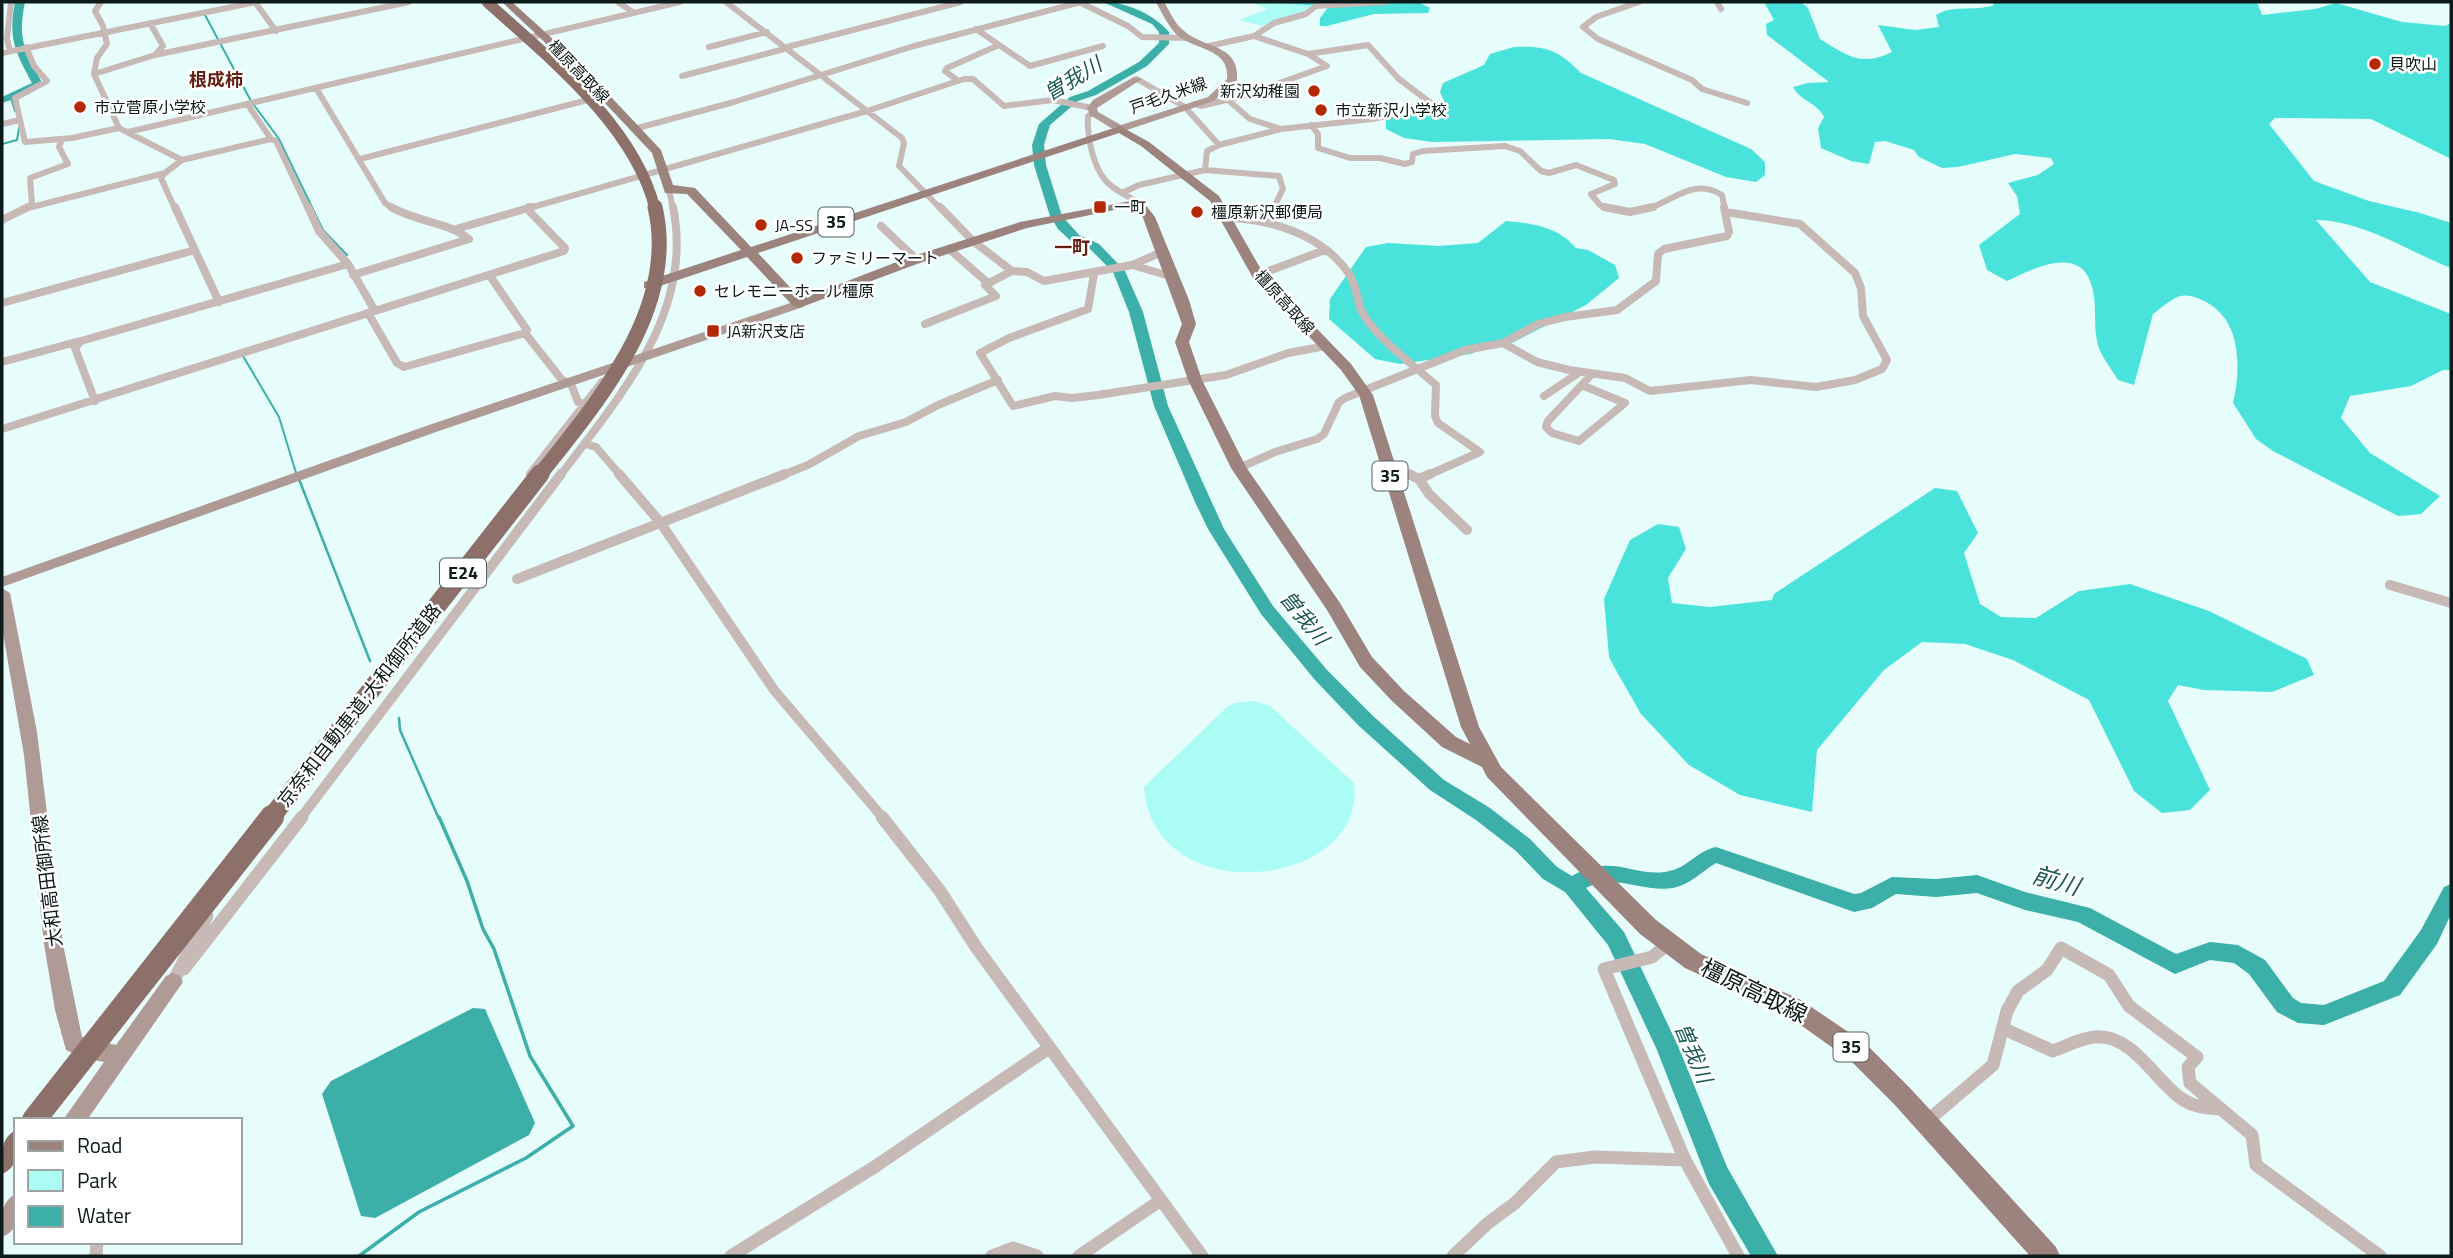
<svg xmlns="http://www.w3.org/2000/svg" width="2453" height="1258" viewBox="0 0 2453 1258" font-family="'Titillium Web','Noto Sans JP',sans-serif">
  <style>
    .green { fill: #abfcf5 }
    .forest { fill: #49e3db }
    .water { fill: #3bafa8 }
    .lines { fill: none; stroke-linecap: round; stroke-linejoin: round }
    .stream-far2 { stroke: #3bafa8; stroke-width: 2 }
    .stream-far1 { stroke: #3bafa8; stroke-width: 2.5 }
    .stream { stroke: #3bafa8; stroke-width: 3.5 }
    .river { fill: #3bafa8; fill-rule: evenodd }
    .street-far3 { stroke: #c7b9b5; stroke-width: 6 }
    .street-far2 { stroke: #c7b9b5; stroke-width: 8 }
    .street-far1 { stroke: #c7b9b5; stroke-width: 10 }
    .street { stroke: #c7b9b5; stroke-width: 13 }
    .secondary { fill: #af9a95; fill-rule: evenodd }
    .primary { fill: #9d837d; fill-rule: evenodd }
    .highway { fill: #8d7069; fill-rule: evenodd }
    .highway-bridge-far3 { stroke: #8d7069; stroke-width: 11 }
    .highway-bridge-far2 { stroke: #8d7069; stroke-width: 15 }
    .highway-bridge-far1 { stroke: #8d7069; stroke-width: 19 }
    .highway-bridge { stroke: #8d7069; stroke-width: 24 }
    .poi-dot { fill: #b42804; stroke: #fff; stroke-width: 2.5 }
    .labels { text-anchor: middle; stroke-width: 5; stroke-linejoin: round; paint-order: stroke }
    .far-poi-label { font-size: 16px; fill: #0d1b1a; stroke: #fff; text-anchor: start }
    .far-street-label { font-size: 16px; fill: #0d1b1a; stroke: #fff }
    .far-neighbourhood-label { font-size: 18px; font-weight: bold; fill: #642113; stroke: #fff }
    .shield { fill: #fff; stroke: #565f5f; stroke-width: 2 }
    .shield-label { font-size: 18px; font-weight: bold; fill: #0d1b1a }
    .street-label { font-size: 19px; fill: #0d1b1a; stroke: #fff }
    .water-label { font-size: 21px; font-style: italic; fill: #1d5b58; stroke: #fff }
    .near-street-label { font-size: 23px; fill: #0d1b1a; stroke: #fff }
    .near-water-label { font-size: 24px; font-style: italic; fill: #1d5b58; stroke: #fff }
  </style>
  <rect width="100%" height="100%" fill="#e7fdfb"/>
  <path class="green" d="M1249 2H1379L1316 8 1263 26 1239 20 1268 9Z
    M1254 701 1270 706 1354 783C1368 889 1153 913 1144 787L1226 708 1234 703Z"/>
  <path class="forest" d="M1258 2H1418L1430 8 1428 13 1374 14 1327 26H1320V18L1329 6Z
    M1764 2H1801L1808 8 1820 39C1848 56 1860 67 1892 52L1878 25 1915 30 1939 27 1936 15C1953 4 1975 12 1994 5L1992 2H2257L2262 15 2315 9 2336 3 2402 22 2445 26 2451 23V159L2371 119 2275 118 2269 124 2314 181 2369 201 2420 213 2451 223V268C2407 251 2365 221 2316 220L2370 282 2451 314V370H2443L2411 386 2350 396 2341 418 2370 453 2440 496 2421 514 2398 516 2273 451 2256 439 2233 403C2241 369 2242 321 2206 302 2199 298 2189 294 2180 296 2171 299 2161 308 2153 314L2134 385 2118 380C2111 368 2099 354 2097 341 2093 322 2098 300 2090 281 2077 245 2028 271 2007 281L1987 270 1979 245 2020 214 2017 196 2008 183 2038 175 2054 164 2051 158 2015 154 1958 167 1942 168 1919 157 1914 150 1885 141 1875 142 1869 164 1851 161 1821 148 1818 128 1824 117C1818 103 1800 101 1793 87L1808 83 1829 82 1767 35 1766 24 1774 20Z
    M1514 47C1547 46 1558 50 1581 73L1751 149 1765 162V175L1756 182 1726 177 1645 144 1609 139 1432 142 1404 138 1386 129V114L1415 109 1448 110 1440 92 1443 83 1484 65 1490 54Z
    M1506 221C1532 223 1559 227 1576 248L1588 250 1615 265 1619 278 1586 305 1512 343 1489 345 1471 354 1400 364 1375 359 1329 319 1330 299 1366 247 1388 243 1439 246 1478 243Z
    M1935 488 1957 491 1978 533 1964 553 1980 604 2001 617 2036 618 2079 591 2130 584 2209 611 2307 659 2314 675 2272 692 2204 690 2178 685 2168 701 2210 790 2190 810 2162 813 2134 791 2089 700 2013 660 1965 644 1922 642 1884 670 1817 750 1812 812 1740 795 1689 765 1641 714 1617 672 1609 657 1604 599 1630 540 1658 524 1679 527 1686 549 1668 578 1672 603 1710 607 1772 600 1774 594Z"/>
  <path class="water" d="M473 1008 485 1009 535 1123 529 1135 375 1218 361 1216 322 1094 331 1081Z"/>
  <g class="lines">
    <path class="stream-far2" d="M205 15 251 101 279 139 323 230 347 255
      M11 98 15 111
      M2 144 17 140 19 128
      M243 356 279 417 297 476"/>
    <path class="stream-far1" d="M297 474 370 661
      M399 718 400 730 439 819"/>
    <path class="stream" d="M359 1256 419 1212 526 1158 573 1126 530 1056 494 949 483 929 467 881 439 817"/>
    <path class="river" d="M15 2H25C17 40 25 51 43 84L29 94 2 103V97L32 83C15 51 8 39 15 2Z
      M1103 2C1125 1 1155 15 1169 32V44L1147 66 1096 95 1078 101 1050 125 1044 145 1046 165 1062 216 1079 235 1099 244 1125 271 1143 312 1168 406 1224 529 1273 606 1327 670 1372 715 1444 780 1490 808 1530 839 1557 867 1572 876C1615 851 1637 881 1673 870 1688 866 1698 851 1716 847L1854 894 1861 893 1892 877 1936 879 1977 875 2025 892 2090 908 2176 954 2210 942 2238 945 2265 960 2293 998 2301 1003 2324 1005 2384 981 2421 930 2444 887 2451 884V914L2437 944 2400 995 2324 1025 2298 1023 2277 1012 2249 974 2234 963 2210 960 2175 974 2078 922 2025 910 1977 893 1936 897 1896 894 1872 908 1854 912 1716 863C1701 872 1691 884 1673 888 1643 893 1614 872 1586 888L1624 932 1679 1048 1727 1167 1778 1256H1751L1709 1184 1657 1050 1608 945 1565 892 1543 879 1516 851 1476 820 1430 790 1358 725 1315 680 1261 614 1208 529 1195 502 1154 406 1129 312 1113 272 1091 250 1071 241 1058 229 1050 216 1034 165 1032 145 1039 124 1070 97 1088 91 1139 62 1159 43V32L1152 24Z"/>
    <path class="street-far3" d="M101 2 95 11 103 26 107 44 97 58 94 74 119 128
      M255 2 276 31
      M618 2 634 13
      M726 2 902 138 904 143 899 166 941 209
      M1079 2 1128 26 1142 37 1188 38
      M1639 2 1596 17 1583 27 1598 39 1692 80 1702 89 1747 103
      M1717 2 1721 9
      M150 23 163 46 155 55
      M976 29 1030 66 1103 46
      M1254 36 1274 23 1306 14 1316 6 1387 2
      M26 47 34 66 47 81 15 98 25 142 72 138 119 128 182 160
      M709 47 767 32
      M787 47 961 2
      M10 51 7 39 11 2
      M2 53 257 2
      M94 74 155 55 409 2
      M682 76 788 48
      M1137 79 1185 107 1219 145
      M957 80 945 71 947 68 999 45
      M316 88 385 203 394 209
      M1228 100 1250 119 1281 129
      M1195 104 1201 106 1243 96 1327 66 1308 54 1254 36 1209 46
      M248 105 271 139 276 141 308 209
      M1093 113 1088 116C1087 135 1092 164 1105 180 1113 190 1127 195 1137 202
      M2 124 20 120
      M1311 125 1318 134V148L1350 158H1380L1405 164 1412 162 1413 154 1423 151 1505 146 1520 151 1541 171 1549 173 1576 165 1614 180 1615 184 1591 194 1600 205 1608 209
      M634 129 734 102 914 46 1081 2
      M128 132 680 2
      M360 159 603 96
      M1205 170 1207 151 1219 145 1281 129 1372 119 1436 107 1399 79 1368 45 1308 54
      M165 173 161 178 175 209
      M669 190 673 209
      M1124 192 1139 185 1205 170 1279 176 1283 189 1273 209
      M32 205 30 178 68 164 59 147 61 142
      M529 206V209
      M24 209 165 173 182 160 271 139
      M526 209 867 111 964 79H973L1004 106 1053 100 1092 108
      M1648 209C1675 199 1694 178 1722 195L1725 209"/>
    <path class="street-far2" d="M175 207 219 302
      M308 207 319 231 348 264
      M940 207 973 241 1012 271 1027 272 1044 281 1132 265 1162 252
      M1604 207 1630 212 1653 207
      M1227 218C1271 219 1323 235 1349 274 1358 288 1357 304 1363 314 1379 340 1413 365 1436 385L1435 416 1438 423 1480 452 1426 476
      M2 220 28 207
      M1266 222 1274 207
      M881 226 916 259
      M456 229 532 207
      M949 249 988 283
      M1132 265 1173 277
      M1094 274 1088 309 1009 338 980 353 1013 406 1055 396 1072 398 1098 395 1226 375 1288 353 1326 346
      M353 275 469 239C446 221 416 222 391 207
      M1258 275 1325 250
      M490 276 527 330 525 333 562 380 571 384 578 402 584 404
      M2 303 195 250
      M368 313 397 363 404 367 525 333
      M925 324 996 296 985 285 1012 271
      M1503 343 1537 362 1569 370 1625 378 1650 391 1751 380 1816 387 1855 380 1882 369 1887 360 1863 316 1861 288 1855 273 1800 224 1726 212
      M2 362 80 341
      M1584 386 1625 403 1579 441 1552 433 1546 427 1548 421 1592 374
      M1544 396 1580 372
      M95 401 75 348 81 341 348 264 375 311
      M2 429 564 251 565 248 530 212 529 207
      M585 444 596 447 621 476
      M1239 468 1275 452 1317 439 1324 434 1339 402 1345 398 1465 350 1503 343 1538 324 1565 317 1617 310 1656 281 1658 254 1664 249 1727 236 1729 232 1724 207
      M1388 470 1402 471 1412 476
      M530 474 602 382
      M560 476C618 398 695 313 673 207
      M780 476 808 465 859 436 906 422 938 405 998 380"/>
    <path class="street-far1" d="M619 474 660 522 774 690 884 819
      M1409 474 1419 479 1430 474
      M1419 479 1429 494 1467 530
      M517 579 785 474
      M2390 585 2451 603
      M300 819 561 474"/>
    <path class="street" d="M882 817 940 891 976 947 1202 1256
      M1668 944 1652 957 1604 969 1685 1160 1738 1256
      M184 969 302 817
      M173 982 207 916
      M2004 1029 2053 1051C2067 1046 2080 1038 2095 1037 2133 1034 2155 1081 2182 1099 2194 1107 2206 1108 2219 1109
      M1926 1122 1993 1065 2007 1011 2018 991 2047 970 2061 948 2109 975 2129 1006 2197 1057 2188 1067 2190 1083 2252 1135 2256 1165 2380 1256
      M96 1256 97 1242
      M731 1256 876 1166 1049 1048
      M992 1256 1013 1248 1037 1256
      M1079 1256 1161 1200
      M1453 1256 1488 1223 1515 1203 1556 1162 1595 1157 1685 1160"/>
    <path class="secondary" d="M1156 2H1164C1170 11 1174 23 1183 30 1203 49 1240 43 1237 80L1214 101 1124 131H1116L1090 115 1087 108 1093 100 1134 77 1142 79 1097 108 1098 112 1121 125 1208 97 1227 79C1230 48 1196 51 1177 35 1168 26 1162 13 1156 2Z
      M799 300 805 304 803 307 436 432 2 587V577L426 426Z
      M2 588 10 593 37 732 63 944 82 1037 116 1045 166 976 173 973 180 976 183 982 87 1120H63L104 1062 82 1058 66 1050 55 1010 44 944 24 755 2 627Z
      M16 1194C16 1211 21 1230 2 1237 1 1221 0 1201 16 1194Z"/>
    <path class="primary" d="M502 2H512L577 61 661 150 673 185 695 188 751 247 1120 126 1149 142 1219 196 1263 273 1351 364 1373 395 1479 727 1501 767 1656 920 1701 954 1801 1000 1866 1044 1910 1088 2056 1247 2060 1256H2030L1894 1104 1850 1060 1785 1014 1685 968 1640 934 1487 777 1482 767 1442 747 1392 701 1360 667 1327 610 1231 468 1188 380 1175 342 1182 324 1143 218 1134 206 1027 228 917 264 799 308 794 307 747 257 654 288H644V282L741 250 687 194 665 193 652 153 569 65ZM1119 133 1141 146 1210 201 1253 278 1341 370 1359 395 1461 727 1470 744 1456 737 1404 691 1372 657 1340 603 1246 467 1202 380 1189 342 1196 324 1189 300 1155 217 1141 199 1020 222 907 258 801 299 758 253Z"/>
    <path class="highway" d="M16 1130C16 1148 21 1166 2 1174 1 1156 0 1138 16 1130Z"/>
    <path class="highway-bridge-far3" d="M487 2C548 57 635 126 655 209"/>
    <path class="highway-bridge-far2" d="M539 476C597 402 679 309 655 207"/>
    <path class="highway-bridge-far1" d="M270 819 540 474"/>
    <path class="highway-bridge" d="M34 1120 272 817"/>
  </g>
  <g class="poi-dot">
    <circle cx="2375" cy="64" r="7"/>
    <circle cx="1314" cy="91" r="7"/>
    <circle cx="80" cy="107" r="7"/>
    <circle cx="1321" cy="110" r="7"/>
    <rect x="1093" y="200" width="14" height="14" rx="3.5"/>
    <circle cx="1197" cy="212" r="7"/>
    <circle cx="761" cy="225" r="7"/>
    <circle cx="797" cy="258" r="7"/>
    <circle cx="700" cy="291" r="7"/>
    <rect x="706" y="324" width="14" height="14" rx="3.5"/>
  </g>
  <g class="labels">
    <g class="far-poi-label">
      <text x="2389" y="70">貝吹山</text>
      <text x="1300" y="97" text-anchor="end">新沢幼稚園</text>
      <text x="94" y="113">市立菅原小学校</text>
      <text x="1335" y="116">市立新沢小学校</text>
      <text x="1114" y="213">一町</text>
      <text x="1211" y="218">橿原新沢郵便局</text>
      <text x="775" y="231">JA-SS</text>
      <text x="811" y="264">ファミリーマート</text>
      <text x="714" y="297">セレモニーホール橿原</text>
      <text x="727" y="337">JA新沢支店</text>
    </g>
    <g class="far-street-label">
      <text transform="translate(579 71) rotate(46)" y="6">橿原高取線</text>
      <text transform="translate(1168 95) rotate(-19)" y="6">戸毛久米線</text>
      <text transform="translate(1285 302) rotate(48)" y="6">橿原高取線</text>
    </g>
    <g class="far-neighbourhood-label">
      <text x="216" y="86">根成柿</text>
      <text x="1072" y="254">一町</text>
    </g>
    <g class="shield">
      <rect x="818.5" y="207.5" width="35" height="29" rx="5"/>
      <rect x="1372.5" y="461.5" width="35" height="29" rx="5"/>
      <rect x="440" y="558.5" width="46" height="29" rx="5"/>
      <rect x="1833.5" y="1032.5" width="35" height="29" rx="5"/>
    </g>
    <g class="shield-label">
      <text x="836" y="228">35</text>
      <text x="1390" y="482">35</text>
      <text x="463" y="579">E24</text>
      <text x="1851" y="1053">35</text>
    </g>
    <g class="street-label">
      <text transform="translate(359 705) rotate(-52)" y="7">京奈和自動車道;大和御所道路</text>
      <text transform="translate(47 881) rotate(-97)" y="7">大和高田御所線</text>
    </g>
    <g class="water-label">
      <text transform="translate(1073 79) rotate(-31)" y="7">曽我川</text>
      <text transform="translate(1304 618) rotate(51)" y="7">曽我川</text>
      <text transform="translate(1693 1053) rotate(67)" y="7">曽我川</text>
    </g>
    <g class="near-street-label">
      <text transform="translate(1754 991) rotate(26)" y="8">橿原高取線</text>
    </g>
    <g class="near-water-label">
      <text transform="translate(2056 881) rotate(16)" y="8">前川</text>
    </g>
  </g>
  <rect width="2453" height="1258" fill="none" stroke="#0d1b1a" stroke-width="7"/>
  <rect x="14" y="1118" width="228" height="126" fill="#ffffff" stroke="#9ea4a3" stroke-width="2"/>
  <rect x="28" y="1141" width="35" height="10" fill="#9d837d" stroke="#9ea4a3" stroke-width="2"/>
  <text x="77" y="1153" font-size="21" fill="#0d1b1a">Road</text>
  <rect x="28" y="1170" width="35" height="21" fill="#abfcf5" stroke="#9ea4a3" stroke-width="2"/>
  <text x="77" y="1188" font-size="21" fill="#0d1b1a">Park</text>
  <rect x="28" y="1206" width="35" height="21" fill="#3bafa8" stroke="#9ea4a3" stroke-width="2"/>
  <text x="77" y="1223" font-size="21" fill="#0d1b1a">Water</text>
</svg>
